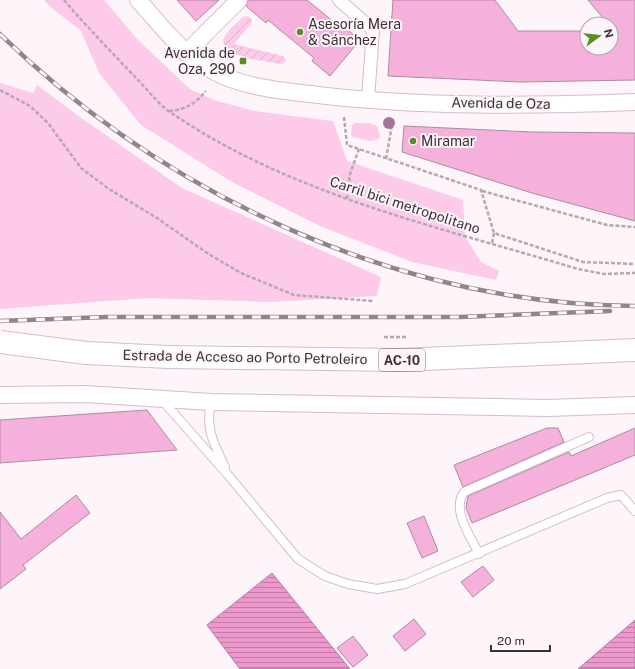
<svg xmlns="http://www.w3.org/2000/svg" width="635" height="669" viewBox="0 0 635 669" font-family="'Public Sans',sans-serif">
  <style>
    .grass { fill: #fdcbe9 }
    .garden { fill: url(#garden-furrows) }
    .water { fill: url(#water-rules); stroke: #b878a0 }
    .building { fill: #f5b1db; stroke: #ac8b9f }
    .lines { fill: none; stroke-linecap: round; stroke-linejoin: round }
    .service-casing { stroke: #dbb8cd; stroke-width: 10 }
    .pedestrian-casing { stroke: #dbb8cd; stroke-width: 14 }
    .minor-casing { stroke: #dbb8cd; stroke-width: 18 }
    .primary-casing { stroke: #dbb8cd; stroke-width: 24 }
    .path { stroke: #b3a9af; stroke-width: 2.5; stroke-dasharray: 4 2; stroke-linecap: butt }
    .service { stroke: #fff; stroke-width: 8 }
    .pedestrian { stroke: #fff; stroke-width: 12 }
    .minor { stroke: #fff; stroke-width: 16 }
    .primary { stroke: #fff; stroke-width: 22 }
    .rail-casing { stroke: #90858b; stroke-width: 4.5 }
    .rail { stroke: #fdf5f9; stroke-width: 3; stroke-dasharray: 9; stroke-linecap: butt }
    .primary-bridge-casing { stroke: #dbb8cd; stroke-width: 24; stroke-linecap: butt }
    .primary-bridge { stroke: #fff; stroke-width: 22 }
    .tree { fill: #a17594 }
    .poi-dot { fill: #5b8d25; stroke: #fdf5f9; stroke-width: 1.5 }
    .labels { text-anchor: middle; stroke-width: 4; stroke-linejoin: round; paint-order: stroke }
    .shield { fill: #fdf5f9; stroke: #776a71; stroke-width: 1 }
    .shield-label { font-size: 13px; font-weight: bold; fill: #3d2f37 }
    .poi-label { font-size: 14px; fill: #3d2f37; stroke: #fdf5f9; text-anchor: start }
    .street-label { font-size: 14px; fill: #3d2f37; stroke: #fdf5f9 }
  </style>
  <defs>
    <pattern id="garden-furrows" width="10" height="10" patternUnits="userSpaceOnUse"><rect width="10" height="10" fill="#fdcbe9"/><path d="M-1 1l2-2M0 10L10 0M9 11l2-2" fill="none" stroke="#daafc8"/></pattern>
    <pattern id="water-rules" width="6" height="5" patternUnits="userSpaceOnUse"><rect width="6" height="5" fill="#ec98cd"/><path d="M0 2.5h6" fill="none" stroke="#c07ca7"/></pattern>
  </defs>
  <rect width="100%" height="100%" fill="#fdf5f9"/>
  <path class="grass" d="M44 0H104L138 40 190 89 214 100 254 111 333 121 347 161 463 200 465 236 481 262 499 271 496 280 412 262 320 226 232 182 141 125 99 73 81 31 49 6Z
    M0 83 33 93 37 85 80 117 182 188 381 277 377 296 270 302 148 298 0 309Z
    M355 123H369L377 126 380 136 379 139 370 141 353 137 351 135 352 125Z"/>
  <path class="garden" d="M248 16 252 20 251 24 234 44 283 56 286 60 284 63 281 64C269 61 216 58 224 38 228 30 238 23 243 17Z"/>
  <path class="water" d="M272 573 350 669H240L207 625Z
    M635 620V669H578Z"/>
  <path class="building" d="M177 0H219L196 21Z
    M248 0H307L340 27 342 25 360 40 330 76 312 61 314 58 268 20 266 23 246 6Z
    M393 0H495L518 31H587V48H611V30H613L611 24H608L588 0H635V80L520 82 388 76Z
    M404 126 532 132 635 133V221L532 193 402 152Z
    M147 410 177 450 0 463V420Z
    M547 428H558L564 442 463 487 454 465Z
    M635 428V455L472 523 466 508 468 496 569 452 571 456Z
    M76 495 90 513 23 565 26 569 0 589V512L21 539Z
    M424 516 438 551 422 558 407 523Z
    M483 566 494 580 473 597 461 582Z
    M414 619 426 634 405 651 393 636Z
    M353 636 368 655 353 667 337 648Z"/>
  <g class="lines">
    <defs>
      <path id="service" d="M162 400 228 475 298 559 325 576 348 584 377 589 405 584 607 498 621 495 635 511
        M211 402C205 429 214 444 225 467
        M479 554C471 537 451 510 464 492L589 437"/>
      <path id="pedestrian" d="M339 0 373 30 368 99"/>
      <path id="minor" d="M138 0C161 25 183 56 215 72 246 88 283 91 318 95 421 107 531 106 635 102
        M186 53 239 0
        M0 395 86 394 211 402 547 408 635 405"/>
      <path id="primary" d="M168 357 400 360 635 350"/>
    </defs>
    <use href="#service" class="service-casing"/>
    <use href="#pedestrian" class="pedestrian-casing"/>
    <use href="#minor" class="minor-casing"/>
    <use href="#primary" class="primary-casing"/>
    <path class="path" d="M64 0C88 28 113 54 138 80 148 90 158 104 170 112 291 195 439 227 578 269L604 274 635 273
      M0 90 30 106 48 123 81 168 109 189 157 218 207 253 241 273 294 295 373 301
      M169 111C185 110 196 103 206 91
      M344 117 347 145 481 190 494 233 583 262 635 264
      M386 159 393 119
      M482 191 607 225 635 227
      M347 199 350 174 359 149
      M492 243 494 233
      M384 337H407"/>
    <use href="#service" class="service"/>
    <use href="#pedestrian" class="pedestrian"/>
    <use href="#minor" class="minor"/>
    <use href="#primary" class="primary"/>
    <defs>
      <path id="rail" d="M0 34C168 197 399 304 635 306
        M0 321 107 317H460L610 311"/>
    </defs>
    <use href="#rail" class="rail-casing"/>
    <use href="#rail" class="rail"/>
    <defs>
      <path id="primary-bridge" d="M0 342 86 353 168 357"/>
    </defs>
    <use href="#primary-bridge" class="primary-bridge-casing"/>
    <use href="#primary-bridge" class="primary-bridge"/>
  </g>
  <circle class="tree" cx="389" cy="123" r="6"/>
  <g class="poi-dot">
    <circle cx="300" cy="32" r="4"/>
    <rect x="239" y="57" width="8" height="8" rx="2"/>
    <circle cx="413" cy="141" r="4"/>
  </g>
  <g class="labels">
    <rect class="shield" x="379" y="349" width="46" height="22" rx="3"/>
    <g class="shield-label">
      <text x="402" y="365">AC-10</text>
    </g>
    <g class="poi-label">
      <text x="308" y="29">Asesoría Mera<tspan x="308" dy="16">&amp; Sánchez</tspan></text>
      <text x="235" y="58" text-anchor="end">Avenida de<tspan x="235" dy="16">Oza, 290</tspan></text>
      <text x="421" y="146">Miramar</text>
    </g>
    <g class="street-label">
      <text transform="translate(501 103) rotate(1)" y="5">Avenida de Oza</text>
      <text transform="translate(405 205) rotate(18)" y="5">Carril bici metropolitano</text>
      <text transform="translate(245 357) rotate(1)" y="5">Estrada de Acceso ao Porto Petroleiro</text>
    </g>
  </g>
  <g transform="translate(599 36) rotate(75)"><circle r="19" fill="#fdf5f9" stroke="#b0a6ab"/>
  <path d="M0-3L7 15L0 10L-7 15Z" fill="#5b8d25"/>
  <text y="-6" font-size="11" font-weight="bold" text-anchor="middle" fill="#3d2f37">N</text>
  </g>
  <path d="M491 645v6h59v-6" fill="none" stroke="#3d2f37" stroke-width="2"/>
  <text x="497" y="645" font-size="12" fill="#3d2f37" stroke="#fdf5f9" stroke-width="3" paint-order="stroke">20 m</text>
</svg>
